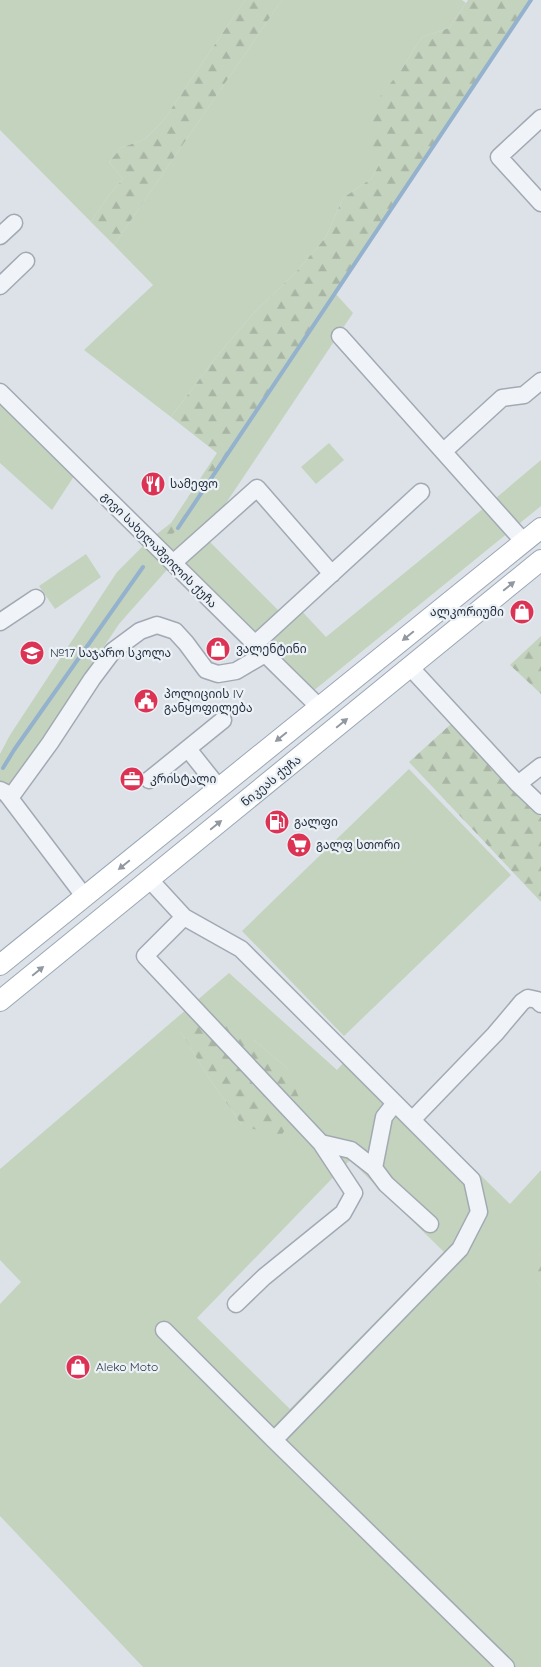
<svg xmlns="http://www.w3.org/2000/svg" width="541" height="1667" viewBox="0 0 541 1667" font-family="Quicksand,'Noto Sans Georgian',sans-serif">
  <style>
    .green { fill: #c4d3bd; fill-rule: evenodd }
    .forest { fill: url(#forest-firs) }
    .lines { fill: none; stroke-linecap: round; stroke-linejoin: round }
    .stream { stroke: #94b2cd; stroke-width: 4 }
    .minor-casing { stroke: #a2a9b3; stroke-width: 19 }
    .major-casing { stroke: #9ba7b6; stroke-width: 22 }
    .minor { stroke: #f0f3f7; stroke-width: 16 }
    .major { stroke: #fff; stroke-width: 20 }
    .oneway { fill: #9298a0 }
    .labels { text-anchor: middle; stroke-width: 4.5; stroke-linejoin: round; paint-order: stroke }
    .poi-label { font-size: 12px; fill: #253041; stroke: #ecf1f6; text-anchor: start }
    .street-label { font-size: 12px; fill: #253041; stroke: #ecf1f6 }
  </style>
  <defs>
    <pattern id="forest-firs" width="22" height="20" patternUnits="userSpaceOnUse" patternTransform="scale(1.25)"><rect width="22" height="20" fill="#c4d3bd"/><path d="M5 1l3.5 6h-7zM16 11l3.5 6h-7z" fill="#a8b5a4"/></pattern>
  </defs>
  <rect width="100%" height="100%" fill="#dde2e9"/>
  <path class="green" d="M0 0H245L163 121 145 139 121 148 109 162 123 179 109 195 91 222 0 130Z
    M282 0H462L466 3 449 28 422 37 401 70 380 163 372 178 343 198 326 237 297 271 252 315 217 356 171 417 84 350 153 285 114 245Z
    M335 293 353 313 204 536 285 617 297 606 326 637 490 503 541 460V506L307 696 173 563 119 624 0 803V754L10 735 117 572 149 540 178 528Z
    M0 392 78 470 52 510 0 463Z
    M329 443 344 460 316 484 301 467Z
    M86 554 101 577 55 609 39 586Z
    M409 769 511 875 344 1036 242 931Z
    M229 973 337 1070 354 1051 510 1204 541 1170V1253L530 1269 541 1288V1667H143L0 1516V1304L21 1282 0 1260V1169ZM180 1031 254 1040 288 1069 242 1125 209 1078ZM350 1160 444 1252 290 1409 197 1318Z"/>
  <path class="forest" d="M245 0H282L114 245 91 222 109 195 123 179 109 162 121 148 145 139 163 121Z
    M468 0H531L178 528 160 548 149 540 171 523 217 453 171 417 217 356 252 315 297 271 326 237 343 198 372 178 380 163 370 146 374 104 401 70 422 37 449 28Z
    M541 636V694L510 665Z
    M452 723 541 817V902L409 762Z
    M212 1004 288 1069 301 1103 280 1138 242 1125 209 1078 180 1031Z
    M541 1253V1288L529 1269Z"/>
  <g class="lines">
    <path class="stream" d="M178 528 531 0
      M3 768 14 750 143 567"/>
    <defs>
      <path id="minor" d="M541 118 499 157 541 203
        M0 236 14 223
        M0 286 26 261
        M340 336 524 542
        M0 392 319 707
        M444 451 502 398 524 395 541 381
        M173 563 257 488 332 574
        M0 622 36 598
        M255 644 421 492
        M410 667 518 784 541 806
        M188 749 219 788
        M149 780 223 720
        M518 784 541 766
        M0 790 6 793 84 896
        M10 798 50 743 92 679 113 651 140 631 157 625 175 631 186 643 206 670 218 674 236 671 265 654
        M150 880 184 917 241 949 472 1180 479 1212 460 1249 274 1440 506 1667
        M184 917 145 956 321 1143 351 1150 374 1168 386 1184 430 1224
        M412 1120 495 1034 522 1002 528 998 537 1000 541 1004
        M374 1168 384 1117 395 1103
        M236 1304 264 1277 343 1213 354 1193 321 1143
        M164 1330 274 1440"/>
      <path id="major" d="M0 965 541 528
        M0 1001 541 560"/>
    </defs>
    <use href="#minor" class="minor-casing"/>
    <use href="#major" class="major-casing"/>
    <use href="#minor" class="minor"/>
    <use href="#major" class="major"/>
  </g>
  <defs><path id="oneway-solid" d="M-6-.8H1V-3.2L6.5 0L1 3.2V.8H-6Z" transform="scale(1.25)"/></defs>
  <g class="oneway">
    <use href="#oneway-solid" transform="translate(509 586) rotate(-39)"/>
    <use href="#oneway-solid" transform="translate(408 636) rotate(141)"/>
    <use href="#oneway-solid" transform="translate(342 723) rotate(-39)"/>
    <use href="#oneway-solid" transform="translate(281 737) rotate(141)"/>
    <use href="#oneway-solid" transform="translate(216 825) rotate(-39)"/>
    <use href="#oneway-solid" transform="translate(124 865) rotate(141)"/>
    <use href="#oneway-solid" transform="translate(38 971) rotate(-39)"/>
  </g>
  <defs>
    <symbol id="restaurant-disc" viewBox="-11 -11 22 22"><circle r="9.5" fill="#dc3355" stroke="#ecf1f6"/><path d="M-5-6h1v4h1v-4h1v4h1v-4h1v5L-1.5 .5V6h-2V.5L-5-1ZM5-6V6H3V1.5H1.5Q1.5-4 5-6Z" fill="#fff"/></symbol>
    <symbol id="shop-disc" viewBox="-11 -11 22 22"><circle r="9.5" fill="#dc3355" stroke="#ecf1f6"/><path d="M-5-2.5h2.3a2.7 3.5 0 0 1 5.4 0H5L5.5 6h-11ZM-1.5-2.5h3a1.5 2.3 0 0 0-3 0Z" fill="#fff"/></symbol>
    <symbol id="school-disc" viewBox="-11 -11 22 22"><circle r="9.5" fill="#dc3355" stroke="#ecf1f6"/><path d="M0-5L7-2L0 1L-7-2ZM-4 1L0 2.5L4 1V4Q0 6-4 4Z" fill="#fff"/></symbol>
    <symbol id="civic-disc" viewBox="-11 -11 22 22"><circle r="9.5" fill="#dc3355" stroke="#ecf1f6"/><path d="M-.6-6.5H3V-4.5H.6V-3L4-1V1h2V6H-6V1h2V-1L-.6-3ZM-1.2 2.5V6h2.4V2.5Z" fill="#fff"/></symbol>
    <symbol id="office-disc" viewBox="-11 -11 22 22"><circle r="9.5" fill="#dc3355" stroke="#ecf1f6"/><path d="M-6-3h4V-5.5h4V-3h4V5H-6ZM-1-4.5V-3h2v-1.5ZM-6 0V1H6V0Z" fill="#fff"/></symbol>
    <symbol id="fuel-disc" viewBox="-11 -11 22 22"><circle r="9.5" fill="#dc3355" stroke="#ecf1f6"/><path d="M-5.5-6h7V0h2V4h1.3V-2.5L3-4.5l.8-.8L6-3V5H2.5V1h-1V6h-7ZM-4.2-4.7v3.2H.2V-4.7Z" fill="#fff"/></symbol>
    <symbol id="supermarket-disc" viewBox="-11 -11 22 22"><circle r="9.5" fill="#dc3355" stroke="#ecf1f6"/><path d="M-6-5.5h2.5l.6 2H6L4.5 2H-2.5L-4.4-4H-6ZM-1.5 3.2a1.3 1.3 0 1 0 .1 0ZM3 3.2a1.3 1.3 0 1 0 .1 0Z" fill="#fff"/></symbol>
  </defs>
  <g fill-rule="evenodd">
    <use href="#restaurant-disc" x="139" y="470" width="28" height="28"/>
    <use href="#shop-disc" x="508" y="598" width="28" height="28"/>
    <use href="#shop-disc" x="204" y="635" width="28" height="28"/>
    <use href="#school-disc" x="18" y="639" width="28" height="28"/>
    <use href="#civic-disc" x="132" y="687" width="28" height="28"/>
    <use href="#office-disc" x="118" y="765" width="28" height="28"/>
    <use href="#fuel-disc" x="263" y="808" width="28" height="28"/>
    <use href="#supermarket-disc" x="285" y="831" width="28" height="28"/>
    <use href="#shop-disc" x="64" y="1353" width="28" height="28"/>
  </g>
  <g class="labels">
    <g class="poi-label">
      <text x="170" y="488">სამეფო</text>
      <text x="504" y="616" text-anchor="end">ალკორიუმი</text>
      <text x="236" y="653">ვალენტინი</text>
      <text x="50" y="657">№17 საჯარო სკოლა</text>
      <text x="164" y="698">პოლიციის IV<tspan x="164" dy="14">განყოფილება</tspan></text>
      <text x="150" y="783">კრისტალი</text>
      <text x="294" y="826">გალფი</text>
      <text x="316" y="849">გალფ სთორი</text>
      <text x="96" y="1371">Aleko Moto</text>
    </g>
    <g class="street-label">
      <text transform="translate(159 550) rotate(45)" y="4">გივი სახელაშვილის ქუჩა</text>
      <text transform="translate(271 781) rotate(-39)" y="4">ნიკეას ქუჩა</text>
    </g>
  </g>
</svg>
